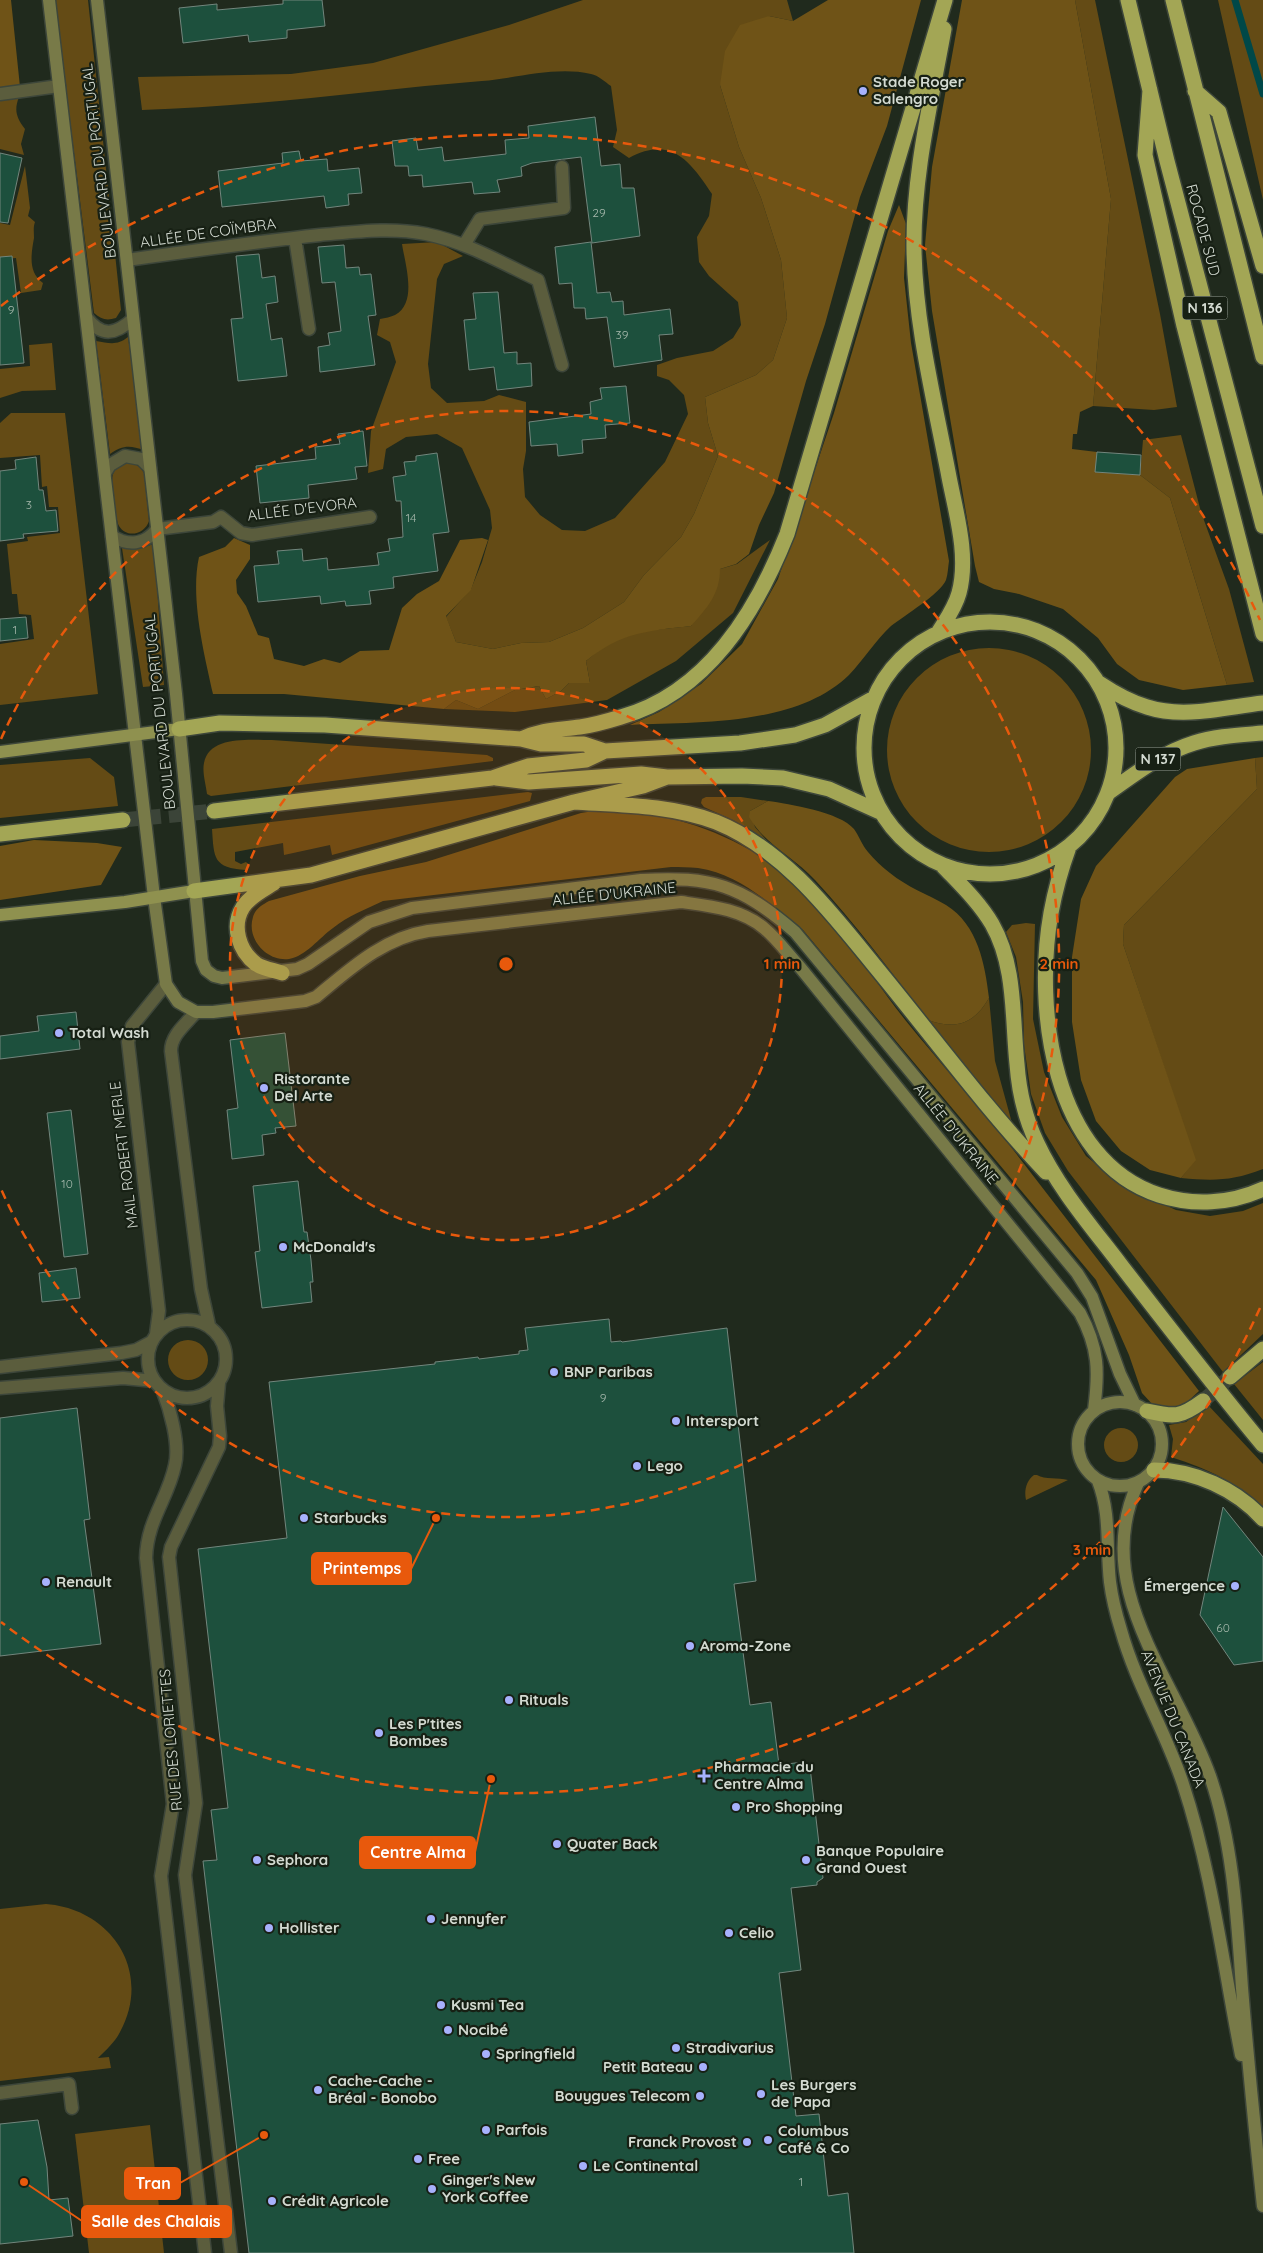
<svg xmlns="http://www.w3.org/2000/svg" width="1263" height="2253" viewBox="0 0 1263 2253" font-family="Quicksand,sans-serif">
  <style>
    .green { fill: #644b15 }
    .forest { fill: #6f5317 }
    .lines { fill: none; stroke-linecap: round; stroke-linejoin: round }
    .stream { stroke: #004848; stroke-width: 7 }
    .building { fill: #1d503d; stroke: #72867d }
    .highway-tunnel { stroke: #3b4438; stroke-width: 15; stroke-dasharray: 15 8; stroke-linecap: butt }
    .street-casing { stroke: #3d463a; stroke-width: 15 }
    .secondary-casing { stroke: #3d463a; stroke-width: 15 }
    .primary-casing { stroke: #3d463a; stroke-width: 15 }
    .highway-casing { stroke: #3d463a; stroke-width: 18 }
    .street { stroke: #5b5d3d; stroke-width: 12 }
    .secondary { stroke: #787a48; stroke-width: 12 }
    .primary { stroke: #8f914f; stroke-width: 12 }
    .highway { stroke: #a3a655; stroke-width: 15 }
    .ring { fill: none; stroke: #e8590c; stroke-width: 2.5; stroke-dasharray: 9 6 }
    .poi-dot { fill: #a7b1fc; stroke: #172014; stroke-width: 2 }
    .labels { text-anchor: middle; stroke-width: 4.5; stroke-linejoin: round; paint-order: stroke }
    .number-label { font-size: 12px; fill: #a6b8ac }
    .shield { fill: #172014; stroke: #9ba298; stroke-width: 1 }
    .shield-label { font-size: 14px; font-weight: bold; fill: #d3dad1 }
    .poi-label { font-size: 15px; font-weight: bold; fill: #d3dad1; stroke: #172014; text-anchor: start }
    .street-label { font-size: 15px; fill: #d3dad1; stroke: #172014 }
    .centre { fill: #e8590c; stroke: #172014; stroke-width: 2.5 }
    .ring-label { font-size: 15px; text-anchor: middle; font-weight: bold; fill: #e8590c; stroke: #172014; stroke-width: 4.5; stroke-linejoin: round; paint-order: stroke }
    .leader { fill: none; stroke: #e8590c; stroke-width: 2 }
    .callout-dot { fill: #e8590c; stroke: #172014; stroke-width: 2 }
    .callout { fill: #e8590c; stroke: #e8590c; stroke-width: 2 }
    .callout-label { font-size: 16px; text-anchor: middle; font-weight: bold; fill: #fff }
  </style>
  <rect width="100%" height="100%" fill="#202a1d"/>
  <path class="green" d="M55 0H88L121 310 116 318C106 321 101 319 94 313Z
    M583 0H787L793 21 769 16 720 85 739 147 761 198 781 260 787 318 773 360 756 375 705 397 708 423 718 456 694 514 681 537 644 575 624 602 583 628 549 642 521 643 493 649 456 642 446 617 471 589 482 562 492 528 490 510 462 448 437 434 406 437 386 449 383 469 368 473 371 431 396 362 390 342 377 335 380 319C385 318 391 317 395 315 418 303 405 264 402 244L437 242 463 256 444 264 437 279 428 364 431 388 447 403 484 401 499 395 526 402V451L523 469 525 497 540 515 562 530 585 531 615 518 665 462 688 414 684 395 669 380 657 376V365L677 358 713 351 733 338 741 325 738 302 709 276 699 262 697 237 709 216 712 194C690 161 671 135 629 158L613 147 617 130 611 86C605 82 598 75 591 74 556 66 518 78 482 81 369 90 256 107 142 110L138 77 291 74 373 63 509 25Z
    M1075 0H1095L1160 314 1177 407 1154 410 1093 406 1111 199Z
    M1218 0H1263V200Z
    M19 97C14 110 16 117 25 129L21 144 24 155 0 149V99Z
    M25 166 30 208 28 216 35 222C33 227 34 233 34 238 31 255 28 272 43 283L41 290 21 293 16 258 0 259V223L10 225Z
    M128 337 144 450C130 445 122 445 110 454L96 341C109 343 117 346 128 337Z
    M52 343 56 390 22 391 0 398V369L30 366 29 345Z
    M11 413H65L98 694 0 705V644L34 639 31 615 19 614 17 594H12L7 544 28 541 27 537 60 533 58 507H49L47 486 42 487 40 455 0 458V423Z
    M1181 435 1201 512 1229 589 1254 682 1227 685 1170 498 1140 475 1143 440Z
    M123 463C133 462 138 464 144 473L149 521C145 534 127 539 119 526 115 518 110 482 113 474 115 468 118 466 123 463Z
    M770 540 733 613 676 661 607 700 515 712 444 709 456 700 478 709 515 690 539 686 546 699 561 691 569 683H590L586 661 604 646 624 637 644 631 691 626 720 569 737 564Z
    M154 544 164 685 143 687 122 548 136 549Z
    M887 750a102 102 0 1 1 204 0a102 102 0 1 1-204 0Z
    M272 740 487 755 493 758V761L211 796 207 794C206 785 202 772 204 763 209 735 251 740 272 740Z
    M1263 757V1169C1232 1181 1214 1181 1181 1178L1195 1160 1123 944 1124 925 1257 789 1255 758Z
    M90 758 114 777 118 806 0 818V765Z
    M528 792 532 793 530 801 332 855 330 845 284 855 283 843 235 852V861L241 864 246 862 250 866 246 870C213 868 214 858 212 829Z
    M706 797H741L768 801 750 811 755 827 769 843 735 821 704 807 701 803 702 799Z
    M1026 923 1035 924 1033 1019 1044 1072 1062 1117 1086 1156 1123 1186 1176 1210 1210 1216 1243 1211 1263 1203V1334L1223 1372 1068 1171 1045 1133 1031 1094 1024 1045 1023 1002 1016 957 1006 932 1012 925Z
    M989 998 995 1061 1012 1123 928 1020C956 1030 974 1024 989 998Z
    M168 1360a20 20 0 1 1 40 0a20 20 0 1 1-40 0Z
    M1263 1362V1420L1234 1384Z
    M1208 1405 1263 1464V1507C1231 1480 1211 1470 1171 1457L1173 1439 1169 1425 1186 1422Z
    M1104 1445a17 17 0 1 1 34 0a17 17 0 1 1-34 0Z
    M1034 1475H1037C1045 1480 1058 1477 1068 1480L1026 1500C1024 1491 1026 1481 1034 1475Z
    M46 1904C111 1909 153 1971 120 2032 115 2042 106 2050 98 2058L109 2057 111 2068 0 2081V1909Z
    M150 2125 164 2253H89L75 2134Z"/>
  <path class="forest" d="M0 0H11L20 87 0 89Z
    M828 0H921L887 126 860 197 825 324 806 381 774 493 759 525 749 554 736 564 720 569C720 594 707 608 691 626 648 631 621 632 586 661L590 683H569L561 691 546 699 539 686 515 690 478 709 456 700 444 709 284 694H213C204 653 190 598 199 557L225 547 234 538 250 545V559L236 580 237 593 246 606 258 635 269 638 274 659 304 666 324 659 340 663 360 651 389 650 402 608 417 594 439 581 460 540 482 538 488 540 471 590 446 616 456 642 493 649 521 643 549 642 583 628 624 602 644 575 681 537 694 514 718 456 708 423 705 397 756 375 773 360 787 318 781 260 761 198 739 147 720 85 725 51 740 25 769 16 793 21Z
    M962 0H1075L1111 199 1093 406 1080 412 1077 434H1073L1072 449 1097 452 1096 472 1140 475 1170 498 1227 685 1183 690 1139 680 1117 664 1098 638 1063 609 1019 594 994 589 979 582 975 566 932 311 925 245 932 167Z
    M899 205 906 224 904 278 911 343 949 561C948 567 948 574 946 580 941 593 904 616 891 626 875 641 864 659 849 675 797 726 698 722 630 725L659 712 701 684 742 644 778 579 834 413 888 231Z
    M1255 758 1257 789 1124 925 1123 944 1196 1160 1181 1178 1150 1170 1121 1151 1096 1121 1081 1080 1072 1022V957L1081 899 1096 866 1175 777 1187 769Z
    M768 801C789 804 840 812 854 829 859 836 862 845 868 852 874 859 882 867 890 873 907 887 927 894 946 905 978 925 985 964 989 998 974 1024 956 1030 928 1020 891 972 856 924 815 880 794 857 765 845 749 817L750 811Z
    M600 810C654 809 714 827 760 856 823 896 861 964 906 1021 940 1063 977 1104 1011 1147 1074 1228 1136 1310 1199 1391L1185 1404 1177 1407 1153 1405 1142 1393 1129 1355 1096 1280 803 930C771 905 740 874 698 868 689 867 680 867 671 867L383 901C366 909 348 916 333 928 319 938 306 956 289 959 267 962 246 939 253 917 255 909 262 905 269 901L360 876 426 862 581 813Z
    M34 840 97 843 122 847 101 885 0 900V846Z"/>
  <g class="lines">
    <path class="stream" d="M1235 0 1263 94"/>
  </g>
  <path class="building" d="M283 0H322L325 26 287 30V38L249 42 248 35 183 43 179 8 217 4V10L283 4Z
    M595 117 601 166 620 164 622 188H634L640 236 592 243 581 157 532 163 521 167 522 176 497 180 500 192 474 194 472 182 423 187 422 175 409 176 408 166H395L392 141 416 138 418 150 442 147 444 161 506 154 505 140 529 138 528 126Z
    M299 151 301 161 327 159 328 171 359 168 362 193 348 194 349 205 326 208 324 196 222 207 218 171 283 163 282 153Z
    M0 153 22 158 8 223 0 222Z
    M591 242 597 293 610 292 612 302 623 301 624 315 670 309 673 334 659 335 662 360 614 367 607 317 586 319 585 308H574L572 283 559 284 555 247Z
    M344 245 346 268 359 267 360 275 371 274 376 315 368 316 375 365 320 372 318 347 330 345 328 333 341 331 335 282 322 283 318 247Z
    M259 254 262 278 275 276 278 302 266 304 271 340 282 338 287 376 238 381 231 319 243 318 236 256Z
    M12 256 24 363 0 365V257Z
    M498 292 504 353 517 352V364L531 363 532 386 497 390 494 367 469 370 464 320 476 319 473 293Z
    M626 386 630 423 605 425 606 438 582 440 583 453 558 456 557 444 531 446 529 422 591 414 590 402 602 399 600 388Z
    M363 431 367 466 355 467 357 479 308 485 309 498 260 503 256 466 316 459 315 447 340 444 338 434Z
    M1097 452 1141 455 1140 475 1095 472Z
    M437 453 449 532 433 534 438 571 393 577 394 588 369 591 371 604 346 606 345 601 321 604 320 596 258 602 254 566 279 564 277 551 302 549 303 561 327 558 328 570 379 565 377 553 390 551 388 539 403 537 401 501H396L393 477 406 475 404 462 416 461V456Z
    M36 457 39 490H43L46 511 56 510 58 531 23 534 24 538 0 541V471L16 469 15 460Z
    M26 617 28 638 0 641V619Z
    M76 1012 80 1049 0 1059V1036L39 1031 37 1016Z
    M285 1033 296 1126 275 1128 276 1133 262 1135 264 1155 232 1159 227 1110 238 1108 230 1040Z
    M71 1110 88 1254 64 1257 47 1113Z
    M298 1181 304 1232H307L311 1260 313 1282H310L312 1302 262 1308 255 1252 260 1251 253 1186Z
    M76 1268 80 1298 42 1302 39 1273Z
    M609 1319 611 1342 621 1341 622 1342 727 1328 756 1581 734 1584 750 1705 771 1702 779 1765 803 1762 807 1768 810 1767 823 1878 817 1882V1885L791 1888 801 1970 779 1973 796 2116 819 2114 828 2196 848 2193 854 2253H249L203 1861 217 1860 211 1810 228 1808 198 1549 287 1538 269 1382 435 1364V1362L462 1359 478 1357 479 1359 519 1354V1351L528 1350 525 1328Z
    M77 1408 90 1519 84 1520 101 1644 0 1656V1418Z
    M1223 1507 1263 1557V1661L1234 1665 1200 1615Z
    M38 2120 47 2167 49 2200 68 2198 73 2236 0 2244V2124Z"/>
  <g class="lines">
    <path class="highway-tunnel" d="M123 820 214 811
      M1203 1401 1230 1377"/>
    <defs>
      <path id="street" d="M0 94 59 86
        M295 238 309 329
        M464 245 480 219 564 208 562 167
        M127 260C191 251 255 242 320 235 355 232 390 227 426 234 466 242 502 263 538 280L562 365
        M87 318C102 338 116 334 133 319
        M105 473 110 465 125 456 141 459 150 468
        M112 536C128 546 145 545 157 529L213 522 221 517 241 533 252 535 370 517
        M196 1012C186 1024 171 1035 171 1051L201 1289 209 1325
        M148 1359a39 39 0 1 1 78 0a39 39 0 1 1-78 0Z
        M156 1334 159 1311 128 1042 132 1026 166 984
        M0 1367 121 1353 136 1350 151 1342
        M219 1383 217 1406 220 1436 219 1447 171 1547 169 1557 196 1803 185 1875 231 2253
        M0 1388 123 1378 155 1381
        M162 1389C170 1409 180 1444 175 1465 168 1499 147 1520 146 1558L173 1804 161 1876 205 2253
        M0 2093 69 2084 72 2108"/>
      <path id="secondary" d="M49 0 154 897 166 984 178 1002 196 1012H213L305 1001 316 997C350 969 383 938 428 931L681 902C710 906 742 909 765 929 777 939 788 954 799 966L1080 1313C1099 1348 1099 1372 1094 1410
        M97 0 176 694 202 961 206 970 214 976 222 978 297 969 308 964 369 922 412 908 641 880C713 876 740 885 795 932L1077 1273 1092 1297 1120 1374 1135 1405
        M1078 1444a42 42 0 1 1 84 0a42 42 0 1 1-84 0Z
        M1098 1481C1111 1514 1106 1548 1110 1582 1112 1598 1116 1614 1121 1630 1136 1684 1166 1732 1183 1784 1212 1872 1223 1964 1241 2055
        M1138 1483C1089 1589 1176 1679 1210 1776 1233 1843 1237 1917 1242 1988 1248 2061 1255 2133 1263 2206"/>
      <path id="primary" d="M0 752 179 729
        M0 915 125 902 194 891"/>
      <path id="highway" d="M1128 0 1167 161 1263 526
        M1173 0 1263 357
        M1150 90 1145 155 1184 326 1263 634
        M1195 91 1219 112 1263 266
        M864 748a126 126 0 1 1 252 0a126 126 0 1 1-252 0Z
        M938 633C946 620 955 608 959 593 969 556 956 513 949 477 935 403 915 325 914 249 913 175 931 102 944 29
        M1099 683C1114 693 1130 702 1147 707 1184 719 1226 707 1263 703
        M179 729 220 723 325 725 521 739 541 744H584L605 751 740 743 795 735 825 725 874 698
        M521 739C543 729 557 730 580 727 594 725 608 721 621 717 707 693 756 612 787 534L945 0
        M496 778 529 782 641 774 667 777 742 776 783 778 829 789 882 813
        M1108 793C1136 773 1162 753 1194 743 1216 736 1240 735 1263 733
        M574 802C621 805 671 805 716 822 783 849 830 911 874 965 931 1034 985 1108 1046 1172
        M214 811 492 778 528 766 586 760 605 751
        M0 834 123 820
        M1069 847C1061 869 1055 891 1051 913 1034 1008 1052 1160 1159 1195 1193 1206 1230 1204 1263 1189
        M943 866C960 884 979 902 992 924 1016 966 1012 1017 1017 1064 1019 1092 1025 1118 1037 1143 1058 1188 1091 1226 1120 1264 1167 1325 1214 1386 1263 1445
        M274 883C263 890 250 896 243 907 231 926 239 951 256 964 264 969 273 970 282 973
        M194 891 311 875 574 802 643 786 667 777
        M1230 1377 1263 1349
        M1147 1411C1175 1417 1180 1418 1203 1401
        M1154 1470C1194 1470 1236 1489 1263 1519"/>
    </defs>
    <use href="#street" class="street-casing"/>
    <use href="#secondary" class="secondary-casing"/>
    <use href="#primary" class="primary-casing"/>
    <use href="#highway" class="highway-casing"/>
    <use href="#street" class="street"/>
    <use href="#secondary" class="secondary"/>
    <use href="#primary" class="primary"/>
    <use href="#highway" class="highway"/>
  </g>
  <circle cx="506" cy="964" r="276" fill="#e8590c" fill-opacity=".12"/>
  <g class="ring">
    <circle cx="506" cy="964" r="276"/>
    <path d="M1 739A553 553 0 1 1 1 1189"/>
    <path d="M1260 1308A829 829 0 0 1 1 1622M1 306A829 829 0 0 1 1260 620"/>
  </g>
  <g class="poi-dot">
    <circle cx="863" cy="91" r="5"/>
    <circle cx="59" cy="1033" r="5"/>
    <circle cx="264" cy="1088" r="5"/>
    <circle cx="283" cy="1247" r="5"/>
    <circle cx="554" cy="1372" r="5"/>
    <circle cx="676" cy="1421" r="5"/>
    <circle cx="637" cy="1466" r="5"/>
    <circle cx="304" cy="1518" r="5"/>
    <circle cx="46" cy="1582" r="5"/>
    <circle cx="1235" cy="1586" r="5"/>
    <circle cx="690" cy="1646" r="5"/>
    <circle cx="509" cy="1700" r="5"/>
    <circle cx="379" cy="1733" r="5"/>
    <path d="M701.5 1768.5h5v5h5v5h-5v5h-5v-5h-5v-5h5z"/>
    <circle cx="736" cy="1807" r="5"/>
    <circle cx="557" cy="1844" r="5"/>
    <circle cx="257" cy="1860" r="5"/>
    <circle cx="806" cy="1860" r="5"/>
    <circle cx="431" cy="1919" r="5"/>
    <circle cx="269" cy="1928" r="5"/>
    <circle cx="729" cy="1933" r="5"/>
    <circle cx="441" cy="2005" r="5"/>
    <circle cx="448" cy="2030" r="5"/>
    <circle cx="676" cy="2048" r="5"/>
    <circle cx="486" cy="2054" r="5"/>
    <circle cx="703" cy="2067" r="5"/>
    <circle cx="318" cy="2090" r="5"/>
    <circle cx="761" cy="2094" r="5"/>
    <circle cx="700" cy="2096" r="5"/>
    <circle cx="486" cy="2130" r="5"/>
    <circle cx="768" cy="2140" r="5"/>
    <circle cx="747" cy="2142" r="5"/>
    <circle cx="418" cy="2159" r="5"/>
    <circle cx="583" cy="2166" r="5"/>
    <circle cx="432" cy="2189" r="5"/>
    <circle cx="272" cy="2201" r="5"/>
  </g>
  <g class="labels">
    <g class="number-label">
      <text x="599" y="217">29</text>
      <text x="11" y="314">9</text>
      <text x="622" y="339">39</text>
      <text x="29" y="509">3</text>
      <text x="411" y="522">14</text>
      <text x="15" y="634">1</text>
      <text x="67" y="1188">10</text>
      <text x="603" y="1402">9</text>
      <text x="1223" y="1632">60</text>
      <text x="801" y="2186">1</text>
    </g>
    <g class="shield">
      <rect x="1182.5" y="296.5" width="45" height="23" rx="4"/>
      <rect x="1135.5" y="747.5" width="45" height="23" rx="4"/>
    </g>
    <g class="shield-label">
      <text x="1205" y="313">N 136</text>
      <text x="1158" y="764">N 137</text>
    </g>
    <g class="poi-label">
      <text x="873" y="87">Stade Roger<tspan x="873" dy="17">Salengro</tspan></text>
      <text x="69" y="1038">Total Wash</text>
      <text x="274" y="1084">Ristorante<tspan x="274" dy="17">Del Arte</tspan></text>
      <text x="293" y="1252">McDonald's</text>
      <text x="564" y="1377">BNP Paribas</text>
      <text x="686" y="1426">Intersport</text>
      <text x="647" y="1471">Lego</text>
      <text x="314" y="1523">Starbucks</text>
      <text x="56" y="1587">Renault</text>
      <text x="1225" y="1591" text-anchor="end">Émergence</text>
      <text x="700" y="1651">Aroma-Zone</text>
      <text x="519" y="1705">Rituals</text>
      <text x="389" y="1729">Les P'tites<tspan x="389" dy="17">Bombes</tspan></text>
      <text x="714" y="1772">Pharmacie du<tspan x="714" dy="17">Centre Alma</tspan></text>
      <text x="746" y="1812">Pro Shopping</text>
      <text x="567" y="1849">Quater Back</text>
      <text x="816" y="1856">Banque Populaire<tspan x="816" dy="17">Grand Ouest</tspan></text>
      <text x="267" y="1865">Sephora</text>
      <text x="441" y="1924">Jennyfer</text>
      <text x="279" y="1933">Hollister</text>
      <text x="739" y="1938">Celio</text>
      <text x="451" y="2010">Kusmi Tea</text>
      <text x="458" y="2035">Nocibé</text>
      <text x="686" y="2053">Stradivarius</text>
      <text x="496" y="2059">Springfield</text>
      <text x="693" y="2072" text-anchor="end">Petit Bateau</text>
      <text x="328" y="2086">Cache-Cache -<tspan x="328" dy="17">Bréal - Bonobo</tspan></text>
      <text x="771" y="2090">Les Burgers<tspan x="771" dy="17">de Papa</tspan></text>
      <text x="690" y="2101" text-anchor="end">Bouygues Telecom</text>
      <text x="496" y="2135">Parfois</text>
      <text x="778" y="2136">Columbus<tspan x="778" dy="17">Café &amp; Co</tspan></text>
      <text x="737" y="2147" text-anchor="end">Franck Provost</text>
      <text x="428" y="2164">Free</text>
      <text x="593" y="2171">Le Continental</text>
      <text x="442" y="2185">Ginger's New<tspan x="442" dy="17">York Coffee</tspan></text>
      <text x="282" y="2206">Crédit Agricole</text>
    </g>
    <g class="street-label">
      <text transform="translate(99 161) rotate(-97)" y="5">BOULEVARD DU PORTUGAL</text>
      <text transform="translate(1203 230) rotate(75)" y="5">ROCADE SUD</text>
      <text transform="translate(208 233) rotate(-8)" y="5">ALLÉE DE COÏMBRA</text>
      <text transform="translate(302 509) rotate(-7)" y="5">ALLÉE D'EVORA</text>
      <text transform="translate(160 712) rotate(-96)" y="5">BOULEVARD DU PORTUGAL</text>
      <text transform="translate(614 894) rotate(-6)" y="5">ALLÉE D'UKRAINE</text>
      <text transform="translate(956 1134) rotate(51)" y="5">ALLÉE D'UKRAINE</text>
      <text transform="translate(124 1155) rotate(-97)" y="5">MAIL ROBERT MERLE</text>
      <text transform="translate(1173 1719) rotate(68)" y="5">AVENUE DU CANADA</text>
      <text transform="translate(171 1740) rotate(-95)" y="5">RUE DES LORIETTES</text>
    </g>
  </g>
  <circle cx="506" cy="964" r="8" class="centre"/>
  <g class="ring-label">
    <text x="782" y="969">1 min</text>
    <text x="1059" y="969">2 min</text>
    <text x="1092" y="1555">3 min</text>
  </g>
  <path class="leader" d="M436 1518L411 1569M491 1779L475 1852M264 2135L180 2183M24 2182L82 2221"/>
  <g class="callout-dot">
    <circle cx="436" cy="1518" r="5"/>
    <circle cx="491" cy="1779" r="5"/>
    <circle cx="264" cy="2135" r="5"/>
    <circle cx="24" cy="2182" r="5"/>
  </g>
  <g class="callout">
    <rect x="312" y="1553" width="99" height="31" rx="5"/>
    <rect x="360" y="1837" width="115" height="31" rx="5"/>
    <rect x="125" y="2168" width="55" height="31" rx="5"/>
    <rect x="82" y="2206" width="149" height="31" rx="5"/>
  </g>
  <g class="callout-label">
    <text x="362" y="1574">Printemps</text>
    <text x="418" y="1858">Centre Alma</text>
    <text x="153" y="2189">Tran</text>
    <text x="156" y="2227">Salle des Chalais</text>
  </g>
</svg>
